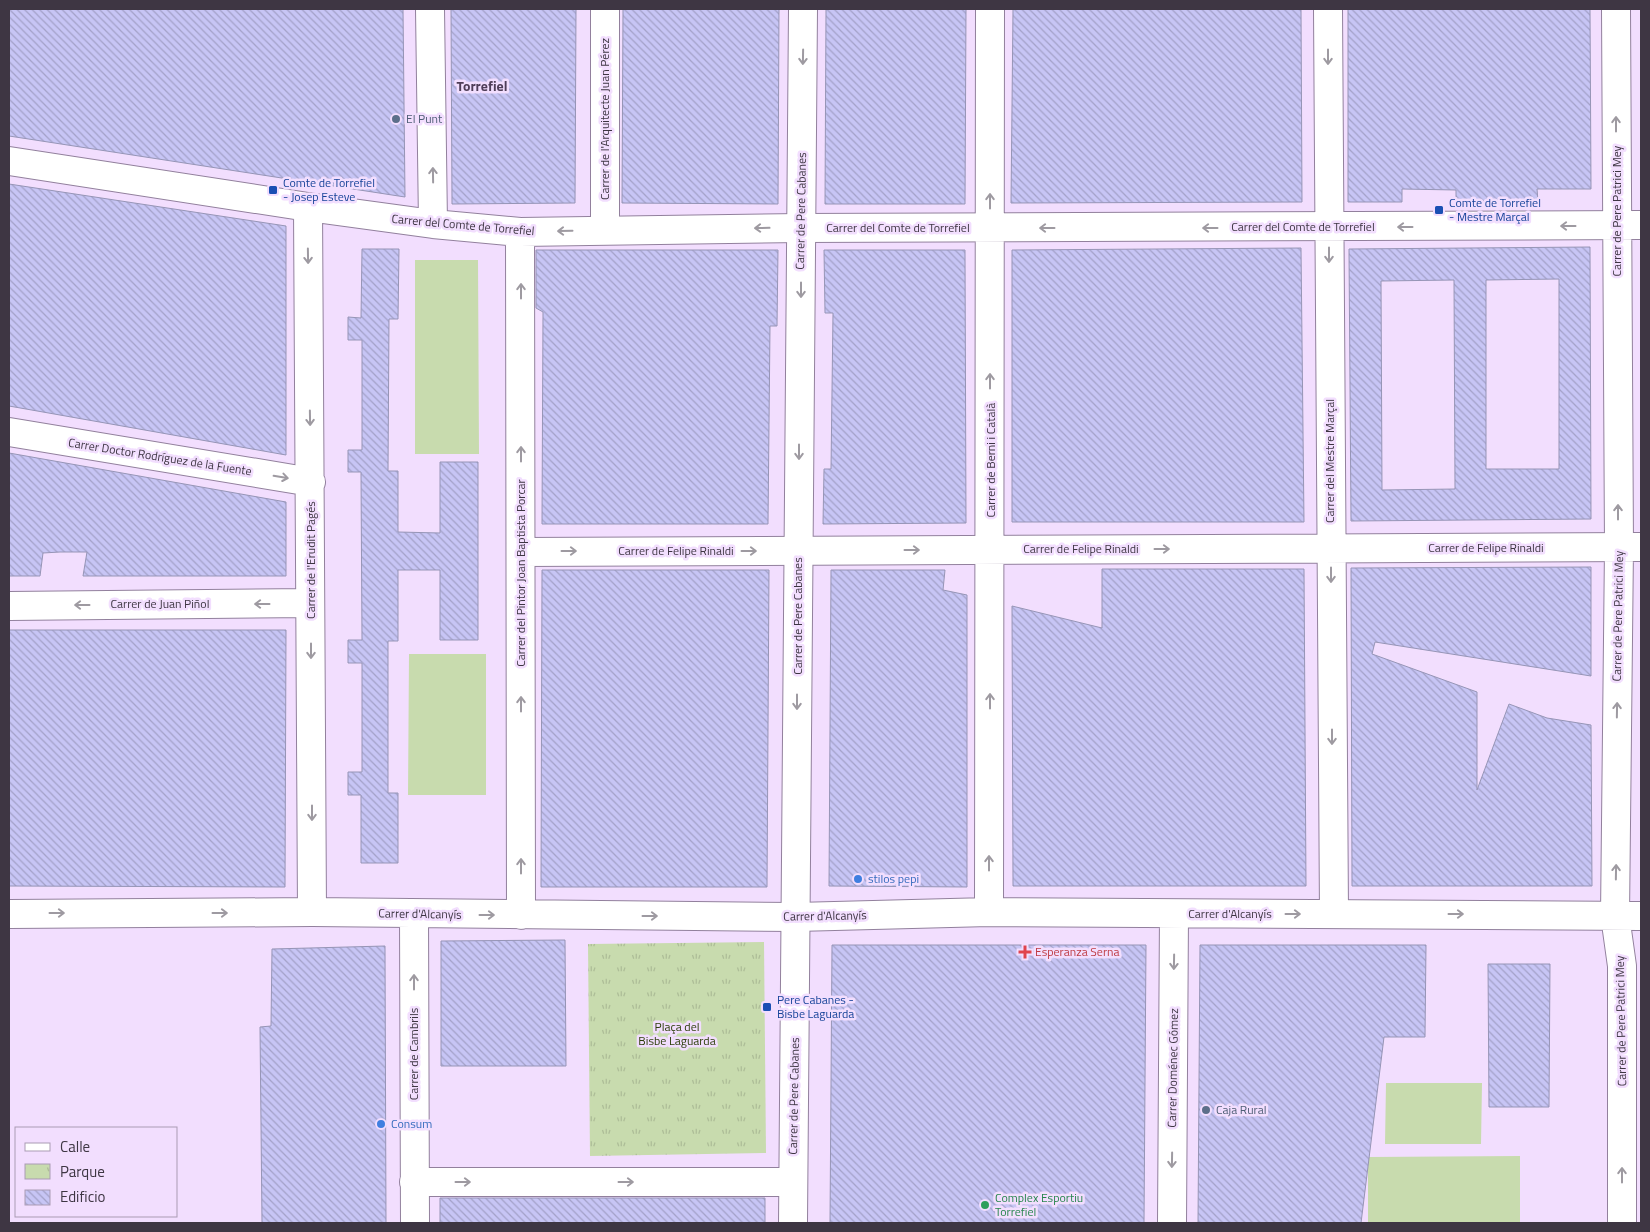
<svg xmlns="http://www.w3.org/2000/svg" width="1650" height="1232" viewBox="0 0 1650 1232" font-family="'Titillium Web',sans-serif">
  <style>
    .grass { fill: #c8dbae }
    .park { fill: url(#park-tufts) }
    .building { fill: url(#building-back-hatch); stroke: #9695b6; fill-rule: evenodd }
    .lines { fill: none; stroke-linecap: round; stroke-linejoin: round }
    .street-casing { stroke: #92809d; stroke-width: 30 }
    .secondary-casing { stroke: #92809d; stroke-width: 30 }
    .street { stroke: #fff; stroke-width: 28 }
    .secondary { stroke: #fff; stroke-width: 28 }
    .oneway { stroke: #9e9aa1 }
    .service-dot { fill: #5c6f8a; stroke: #f2defe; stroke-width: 2 }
    .transit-dot { fill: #1a4fb4; stroke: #f2defe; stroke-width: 2 }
    .shop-dot { fill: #3f7fe0; stroke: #f2defe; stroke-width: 2 }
    .health-dot { fill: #e0444e; stroke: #f2defe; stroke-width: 2 }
    .leisure-dot { fill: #2e9e5b; stroke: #f2defe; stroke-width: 2 }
    .labels { text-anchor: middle; stroke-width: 5; stroke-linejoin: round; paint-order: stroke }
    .service-label { font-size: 12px; fill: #4e5e75; stroke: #f2defe; text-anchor: start }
    .street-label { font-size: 12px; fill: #3e3643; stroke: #f2defe }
    .transit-label { font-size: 12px; fill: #164399; stroke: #f2defe; text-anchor: start }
    .shop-label { font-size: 12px; fill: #366cbe; stroke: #f2defe; text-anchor: start }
    .health-label { font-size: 12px; fill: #be3a42; stroke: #f2defe; text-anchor: start }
    .park-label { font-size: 12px; fill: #2c3e09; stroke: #f2defe }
    .leisure-label { font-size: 12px; fill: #27864d; stroke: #f2defe; text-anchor: start }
    .neighbourhood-label { font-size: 14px; font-weight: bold; fill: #4f3e58; stroke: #f2defe }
  </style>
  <defs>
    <pattern id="park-tufts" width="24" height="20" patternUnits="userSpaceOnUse" patternTransform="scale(1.25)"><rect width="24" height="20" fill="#c8dbae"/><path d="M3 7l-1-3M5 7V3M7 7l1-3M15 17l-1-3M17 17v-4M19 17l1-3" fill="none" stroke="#adbd97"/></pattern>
    <pattern id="building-back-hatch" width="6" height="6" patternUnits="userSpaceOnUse" patternTransform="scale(1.25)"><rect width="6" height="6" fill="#c7c5f5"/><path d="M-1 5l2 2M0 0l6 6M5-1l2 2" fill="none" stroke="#a3a1c8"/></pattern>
  </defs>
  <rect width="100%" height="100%" fill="#f2defe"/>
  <path class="grass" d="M415 260H478L479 454H415Z
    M409 654H486V795H408Z
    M1386 1083H1482L1481 1144H1385Z
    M1520 1156V1223H1368V1157Z"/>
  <path class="park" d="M764 942 766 1153 590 1156 588 944Z"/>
  <path class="building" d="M9 9H403L405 197 9 136Z
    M451 9H576L575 203 452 204Z
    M623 9H779L778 204 622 203Z
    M826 9H966L965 204H825Z
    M1013 9H1301L1302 202 1011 203Z
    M1348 9H1590L1591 189H1537L1538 201H1456V190L1402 189V202H1348Z
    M9 184 286 226V455L9 406Z
    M1590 247 1591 519 1351 521 1349 249ZM1559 279V469H1486V280ZM1454 280 1455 489 1382 490 1381 281Z
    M1301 248 1304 522H1012V250Z
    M362 249H399L398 319H389L388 471H398V532L440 533V462H478V640H440V570H398V641H388V793H398V863H361V795H348V772H362V663H348V640H362L361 472H348V450H362V340H348V317L361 318Z
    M536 250H778L777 326H770L768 524H542L543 312 536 308Z
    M824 250H965L966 523 823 524 824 469H831L833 313H825Z
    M9 453 286 502V576H83L87 552H60L43 553 40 576H9Z
    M1591 567V676L1375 642 1372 654 1477 692V790L1509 704 1547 718 1591 725 1592 886H1352L1351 568Z
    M1102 569H1304L1306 886H1013L1012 606 1102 628Z
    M542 570H769L767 887H541Z
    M831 570H945L943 590 967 595V887L829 886Z
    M9 630H286L285 887 9 886Z
    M565 940 566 1066H441V941Z
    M832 945H1146L1144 1223H830Z
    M1200 945H1426L1425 1037H1384L1361 1223H1198Z
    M385 946 386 1223H262L260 1027 271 1026 272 949Z
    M1488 964H1550L1549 1107H1489Z
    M440 1198H765V1223H440Z"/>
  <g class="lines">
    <defs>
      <path id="street" d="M430 9 433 224
        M1328 9 1334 914
        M1616 9 1619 547 1615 916 1622 966V1223
        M9 161 308 207 433 224 520 232 801 228 1641 225
        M308 207 312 912
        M605 230V9
        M520 232 521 915
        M9 432 311 482
        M521 552 1641 547
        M9 606 310 603
        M989 912 990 9
        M9 914 312 912 796 917 989 912 1641 916
        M414 915 415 1223
        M414 1182H793
        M1172 1223 1174 914"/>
      <path id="secondary" d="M793 1223 803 9"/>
    </defs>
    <use href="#street" class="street-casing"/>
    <use href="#secondary" class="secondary-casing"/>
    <use href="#street" class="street"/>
    <use href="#secondary" class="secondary"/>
  </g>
  <defs><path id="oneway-shaft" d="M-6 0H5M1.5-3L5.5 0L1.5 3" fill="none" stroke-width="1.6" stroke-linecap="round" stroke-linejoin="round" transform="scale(1.25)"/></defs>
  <g class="oneway">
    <use href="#oneway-shaft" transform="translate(803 57) rotate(91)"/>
    <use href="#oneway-shaft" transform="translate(1328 57) rotate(90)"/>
    <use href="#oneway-shaft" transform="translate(1616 124) rotate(-90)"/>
    <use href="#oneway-shaft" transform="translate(433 175) rotate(-91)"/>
    <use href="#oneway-shaft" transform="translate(990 201) rotate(-90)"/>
    <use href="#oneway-shaft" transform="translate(1568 226) rotate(180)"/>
    <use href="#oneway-shaft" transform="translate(1405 227) rotate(180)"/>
    <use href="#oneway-shaft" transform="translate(762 228) rotate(179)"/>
    <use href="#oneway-shaft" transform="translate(1047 228) rotate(180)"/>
    <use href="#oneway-shaft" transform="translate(1210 228) rotate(180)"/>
    <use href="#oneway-shaft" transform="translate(565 231) rotate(179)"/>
    <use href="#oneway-shaft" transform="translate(1329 255) rotate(90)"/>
    <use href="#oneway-shaft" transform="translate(308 256) rotate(89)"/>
    <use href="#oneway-shaft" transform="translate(801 290) rotate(90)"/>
    <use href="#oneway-shaft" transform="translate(521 291) rotate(-90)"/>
    <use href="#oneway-shaft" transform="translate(990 381) rotate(-90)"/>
    <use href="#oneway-shaft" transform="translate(310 418) rotate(89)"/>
    <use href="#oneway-shaft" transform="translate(799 452) rotate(90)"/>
    <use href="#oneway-shaft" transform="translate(521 454) rotate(-90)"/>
    <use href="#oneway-shaft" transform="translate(281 477) rotate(9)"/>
    <use href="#oneway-shaft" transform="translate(1618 512) rotate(-90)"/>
    <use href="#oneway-shaft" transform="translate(1162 549)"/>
    <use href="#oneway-shaft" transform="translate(912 550)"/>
    <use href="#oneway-shaft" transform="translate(569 551)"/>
    <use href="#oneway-shaft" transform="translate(749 551)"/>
    <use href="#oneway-shaft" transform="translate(1331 575) rotate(90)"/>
    <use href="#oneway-shaft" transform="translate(262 604) rotate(180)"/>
    <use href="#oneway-shaft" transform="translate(82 605) rotate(180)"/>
    <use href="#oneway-shaft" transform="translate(311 651) rotate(90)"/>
    <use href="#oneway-shaft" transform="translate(990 701) rotate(-90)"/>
    <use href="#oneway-shaft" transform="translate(797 702) rotate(90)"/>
    <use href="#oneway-shaft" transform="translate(521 704) rotate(-90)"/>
    <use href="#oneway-shaft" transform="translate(1617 710) rotate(-89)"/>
    <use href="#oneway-shaft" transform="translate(1332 737) rotate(90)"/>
    <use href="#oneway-shaft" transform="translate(312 813) rotate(90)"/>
    <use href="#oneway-shaft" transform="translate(989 863) rotate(-90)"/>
    <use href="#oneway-shaft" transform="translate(521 866) rotate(-90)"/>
    <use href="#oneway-shaft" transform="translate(1616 872) rotate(-89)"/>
    <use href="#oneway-shaft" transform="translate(57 913)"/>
    <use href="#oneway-shaft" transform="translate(220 913)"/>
    <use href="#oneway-shaft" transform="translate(1293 914)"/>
    <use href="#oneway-shaft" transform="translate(1456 914)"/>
    <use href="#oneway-shaft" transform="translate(487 915)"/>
    <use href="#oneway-shaft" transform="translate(650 916)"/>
    <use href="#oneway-shaft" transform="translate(1174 962) rotate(91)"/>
    <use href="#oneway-shaft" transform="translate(414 982) rotate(-90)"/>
    <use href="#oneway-shaft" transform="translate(1172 1160) rotate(91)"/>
    <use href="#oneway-shaft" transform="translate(1622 1175) rotate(-90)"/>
    <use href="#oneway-shaft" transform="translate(463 1182)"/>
    <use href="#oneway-shaft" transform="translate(626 1182)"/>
  </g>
  <g class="service-dot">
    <circle cx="396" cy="119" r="5"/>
    <circle cx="1206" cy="1110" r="5"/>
  </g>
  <g class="transit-dot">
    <rect x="268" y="185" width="10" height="10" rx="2.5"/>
    <rect x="1434" y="205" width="10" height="10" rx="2.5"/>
    <rect x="762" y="1002" width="10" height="10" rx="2.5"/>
  </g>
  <g class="shop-dot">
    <circle cx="858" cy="879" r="5"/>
    <circle cx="381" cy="1124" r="5"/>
  </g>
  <path class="health-dot" d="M1022.5 944.5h5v5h5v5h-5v5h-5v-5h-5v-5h5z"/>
  <circle class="leisure-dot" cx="985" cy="1205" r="5"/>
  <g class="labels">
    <g class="service-label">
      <text x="406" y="123">El Punt</text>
      <text x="1216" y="1114">Caja Rural</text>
    </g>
    <g class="street-label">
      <text transform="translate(605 119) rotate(-90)" y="4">Carrer de l'Arquitecte Juan Pérez</text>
      <text transform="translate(801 211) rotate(-89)" y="4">Carrer de Pere Cabanes</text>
      <text transform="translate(1617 211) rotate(-90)" y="4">Carrer de Pere Patrici Mey</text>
      <text transform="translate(463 225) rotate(5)" y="4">Carrer del Comte de Torrefiel</text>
      <text x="1303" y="231">Carrer del Comte de Torrefiel</text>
      <text x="898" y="232">Carrer del Comte de Torrefiel</text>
      <text transform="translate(160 457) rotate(9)" y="4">Carrer Doctor Rodríguez de la Fuente</text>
      <text transform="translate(991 460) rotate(-90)" y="4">Carrer de Berni i Català</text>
      <text transform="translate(1330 461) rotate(-90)" y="4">Carrer del Mestre Marçal</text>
      <text x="1486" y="552">Carrer de Felipe Rinaldi</text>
      <text x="1081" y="553">Carrer de Felipe Rinaldi</text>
      <text x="676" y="555">Carrer de Felipe Rinaldi</text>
      <text transform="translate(311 560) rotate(-90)" y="4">Carrer de l'Erudit Pagés</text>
      <text transform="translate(521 573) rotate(-90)" y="4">Carrer del Pintor Joan Baptista Porcar</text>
      <text x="160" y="608">Carrer de Juan Piñol</text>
      <text transform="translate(798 616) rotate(-90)" y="4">Carrer de Pere Cabanes</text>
      <text transform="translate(1618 616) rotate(-89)" y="4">Carrer de Pere Patrici Mey</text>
      <text transform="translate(420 914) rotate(1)" y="4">Carrer d'Alcanyís</text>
      <text x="1230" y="918">Carrer d'Alcanyís</text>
      <text transform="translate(825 916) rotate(-1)" y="4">Carrer d'Alcanyís</text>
      <text transform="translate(1621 1021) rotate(-91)" y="4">Carrer de Pere Patrici Mey</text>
      <text transform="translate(414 1054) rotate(-90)" y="4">Carrer de Cambrils</text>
      <text transform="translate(1173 1068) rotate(-89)" y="4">Carrer Doménec Gómez</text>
      <text transform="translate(794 1096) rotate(-89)" y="4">Carrer de Pere Cabanes</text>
    </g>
    <g class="transit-label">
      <text x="283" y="187">Comte de Torrefiel<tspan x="283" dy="14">- Josep Esteve</tspan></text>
      <text x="1449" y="207">Comte de Torrefiel<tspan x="1449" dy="14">- Mestre Marçal</tspan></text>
      <text x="777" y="1004">Pere Cabanes -<tspan x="777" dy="14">Bisbe Laguarda</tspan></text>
    </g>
    <g class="shop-label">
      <text x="868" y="883">stilos pepi</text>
      <text x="391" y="1128">Consum</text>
    </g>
    <g class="health-label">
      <text x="1035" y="956">Esperanza Serna</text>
    </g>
    <g class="park-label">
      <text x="677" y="1031">Plaça del<tspan x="677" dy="14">Bisbe Laguarda</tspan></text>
    </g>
    <g class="leisure-label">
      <text x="995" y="1202">Complex Esportiu<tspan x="995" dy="14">Torrefiel</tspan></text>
    </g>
    <g class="neighbourhood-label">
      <text x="482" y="91">Torrefiel</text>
    </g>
  </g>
  <rect width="1650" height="1232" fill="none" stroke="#3e3643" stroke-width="20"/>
  <rect x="15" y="1127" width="162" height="90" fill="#f2defe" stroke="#aa9bb3"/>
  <rect x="25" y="1143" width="25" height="8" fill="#ffffff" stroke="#aa9bb3"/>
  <text x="60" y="1152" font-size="15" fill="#3e3643">Calle</text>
  <rect x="25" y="1164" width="25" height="15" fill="url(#park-tufts)" stroke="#aa9bb3"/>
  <text x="60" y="1177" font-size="15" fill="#3e3643">Parque</text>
  <rect x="25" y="1190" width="25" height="15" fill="url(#building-back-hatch)" stroke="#aa9bb3"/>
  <text x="60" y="1202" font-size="15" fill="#3e3643">Edificio</text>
</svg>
